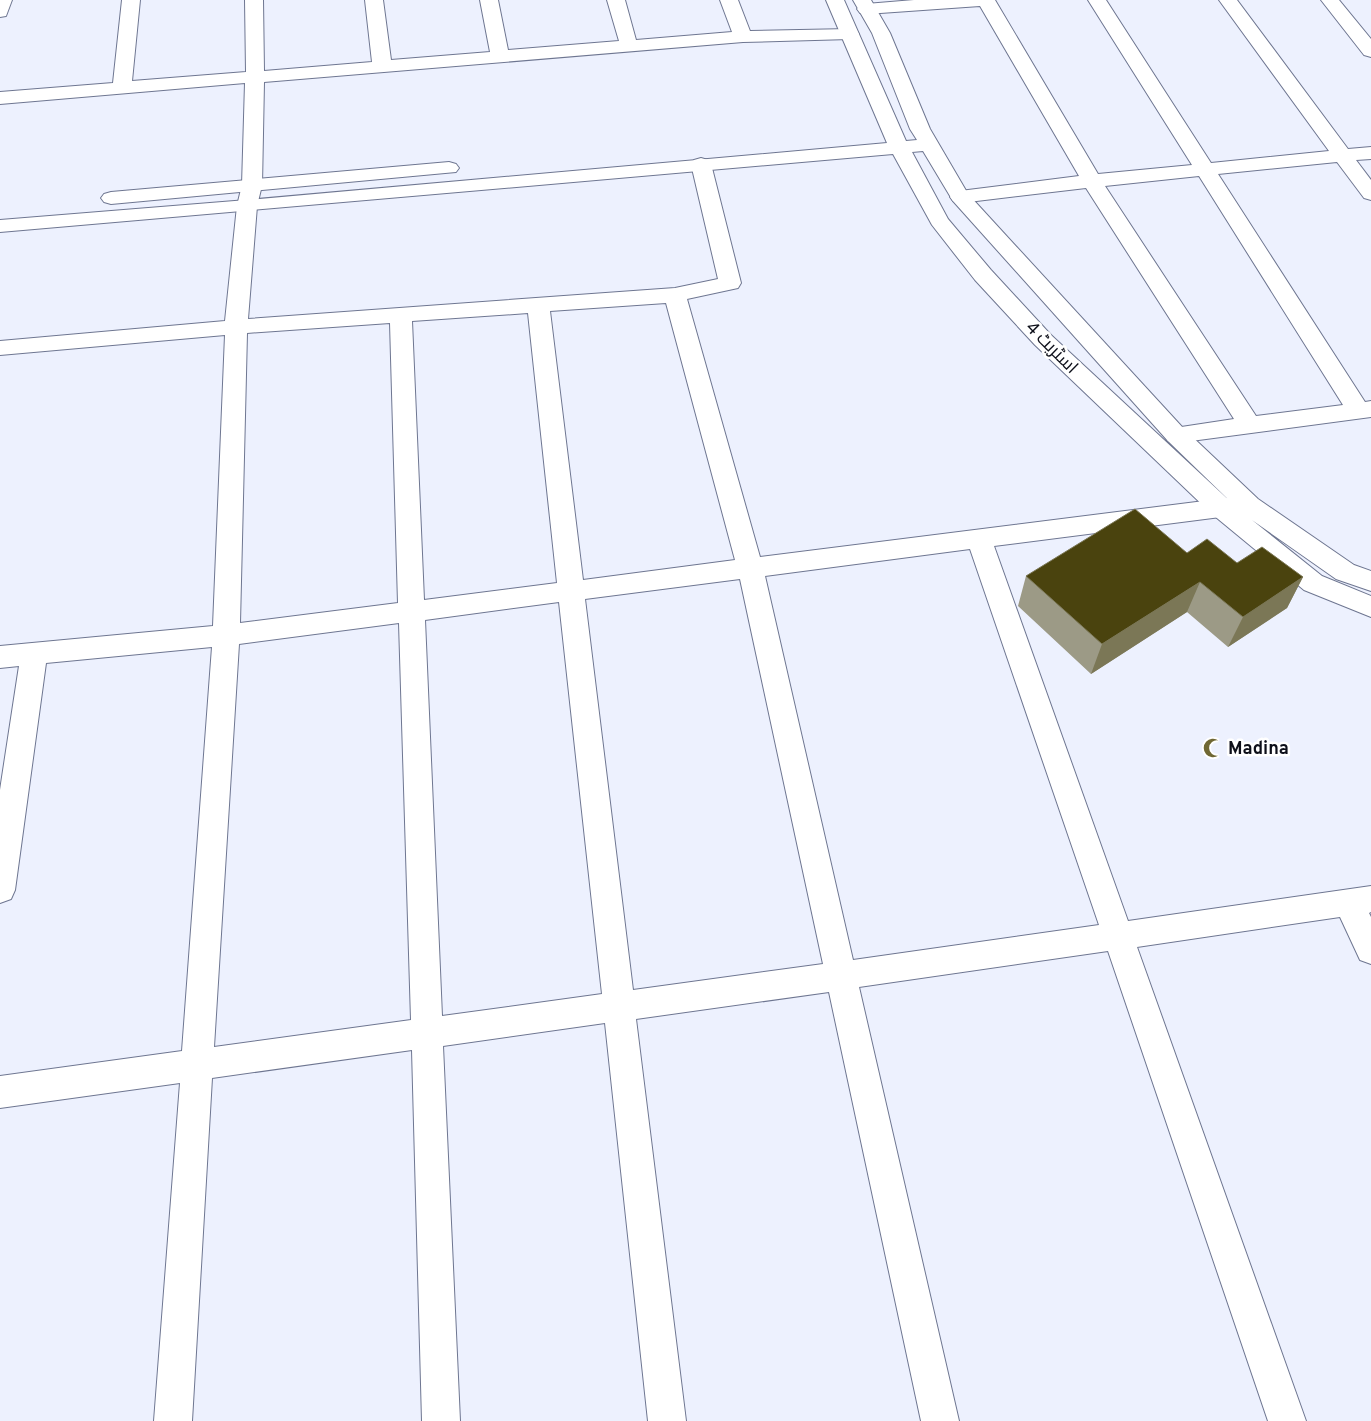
<svg xmlns="http://www.w3.org/2000/svg" width="1371" height="1421" viewBox="0 0 1371 1421" font-family="Overpass,Cairo,sans-serif">
  <style>
    .lines { fill: none; stroke-linecap: round; stroke-linejoin: round }
    .minor-casing { stroke: #6e7691; stroke-width: 2 }
    .major-casing { stroke: #6e7691; stroke-width: 2 }
    .minor { fill: #fff; fill-rule: evenodd }
    .major { fill: #fff; fill-rule: evenodd }
    .wall { fill: #9c9a86 }
    .shaded-wall { fill: #7b7756 }
    .building { fill: #4a430e; stroke: #7b7756 }
    .labels { text-anchor: middle; stroke-width: 5; stroke-linejoin: round; paint-order: stroke }
    .street-label { font-size: 18px; fill: #0d0f19; stroke: #fff }
    .poi-label { font-size: 18px; font-weight: bold; fill: #0d0f19; stroke: #fff; text-anchor: start }
  </style>
  <rect width="100%" height="100%" fill="#edf1fe"/>
  <g class="lines">
    <defs>
      <path id="minor" d="M0 0H12L6 16 0 17Z
        M122 0H140L132 81 246 72 245 0H263L264 71 372 62 365 0H383L391 60 490 52 480 0H498L508 50 619 41 607 0H625L636 40 732 32 720 0H738L750 31 850 29 856 30 859 34 856 38 850 39 743 42 264 82 262 185 257 206 248 319 675 288 718 279 691 164 694 160 701 158 708 160 711 164 741 283 738 288 687 299 760 557 1244 496 1253 499 1256 505 1253 511 1244 514 994 546 1128 921 1371 886V912L1369 913 1371 917V964L1360 960 1340 917 1137 947 1306 1421H1268L1108 951 859 987 959 1421H921L829 992 636 1019 686 1421H648L605 1023 443 1046 460 1421H422L412 1050 212 1078 192 1421H154L180 1083 0 1108V1076L182 1051 212 647 46 663 15 890 11 899 0 903V790L19 666 0 668V646L213 626 225 335 0 355V341L225 321 237 206 242 185 245 83 0 104V92L113 83ZM666 303 735 560 583 580 550 311ZM528 313 557 583 424 600 412 321ZM390 323 398 603 240 623 247 333ZM970 549 1099 925 853 960 765 576ZM740 579 823 964 633 990 585 599ZM559 602 602 994 442 1016 425 620ZM399 623 411 1020 214 1047 239 644Z
        M914 0H995L1098 174 1192 165 1088 0H1106L1211 163 1329 151 1219 0H1237L1348 149 1371 147V159L1356 160 1371 180V200L1364 198 1337 162 1218 174 1365 402 1371 401V417L1176 443 1168 441 1164 435 1168 429 1234 419 1086 188 960 203 953 201 950 197 953 193 960 191 1079 176 980 6 866 14 860 13 857 9 860 5 866 4ZM1199 176 1343 405 1256 416 1105 186Z
        M1321 0H1339L1371 39V57L1364 55Z"/>
      <path id="major" d="M826 0H844L906 141 917 140 910 129 872 33 853 0H871L890 33 930 129 968 194 1184 429 1258 499 1354 565 1371 571V591L1336 579 1252 520 1322 576 1371 596V617L1304 590 1212 514 1035 345 975 280 932 225 893 154 0 232V220L247 200 887 143ZM923 151 953 201 1168 441 1233 504 1051 335 991 270 948 219 912 152Z
        M449 162 456 164 459 168 456 172 111 204 104 202 101 198 104 194 111 192Z"/>
    </defs>
    <use href="#minor" class="minor-casing"/>
    <use href="#major" class="major-casing"/>
    <use href="#minor" class="minor"/>
    <use href="#major" class="major"/>
  </g>
  <path class="wall" d="M1187 553 1303 577 1287 608 1228 647 1187 612 1091 674 1018 606 1026 576Z"/>
  <path class="shaded-wall" d="M1303 577 1287 608 1228 647 1243 617Z
    M1200 582 1187 612 1091 674 1102 644Z"/>
  <path class="building" d="M1135 509 1187 553 1207 539 1237 563 1262 547 1303 577 1243 617 1200 582 1102 644 1026 576Z"/>
  <defs>
    <symbol id="mosque-bare" viewBox="-9 -9 18 18"><path d="M3.5-4.9A6 6 0 1 0 3.5 4.9A5 5 0 1 1 3.5-4.9Z" fill="#6f6733" stroke="#fff" stroke-width="2.5" paint-order="stroke"/></symbol>
  </defs>
  <g fill-rule="evenodd">
    <use href="#mosque-bare" x="1199" y="734" width="28" height="28"/>
  </g>
  <g class="labels">
    <g class="street-label">
      <text transform="translate(1052 347) rotate(45)" y="6">اسٹریٹ 4</text>
    </g>
    <g class="poi-label">
      <text x="1228" y="754">Madina</text>
    </g>
  </g>
</svg>
